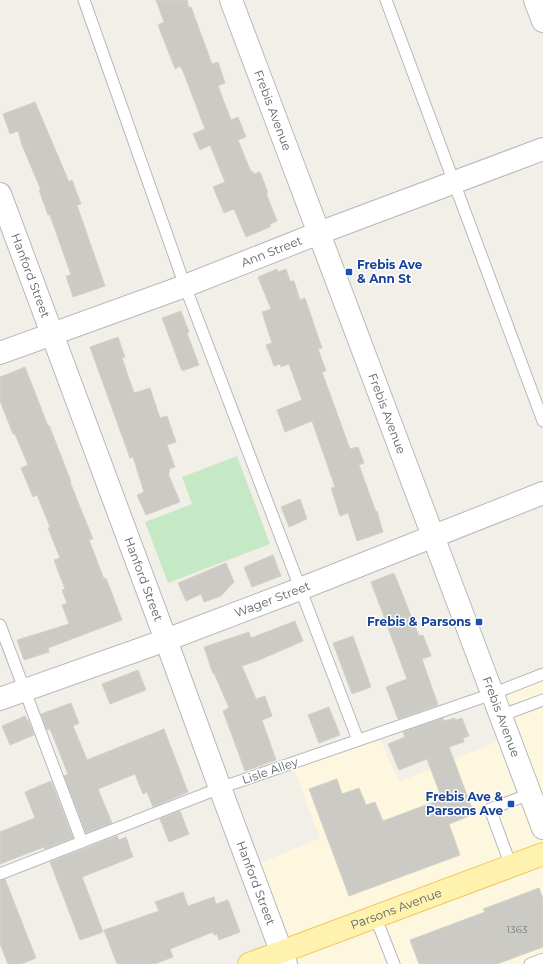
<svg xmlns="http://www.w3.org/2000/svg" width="543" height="964" viewBox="0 0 543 964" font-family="Montserrat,sans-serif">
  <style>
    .commercial { fill: #fef7e0 }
    .green { fill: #c5e8c5 }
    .building { fill: #cccac5; stroke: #d6d1c6 }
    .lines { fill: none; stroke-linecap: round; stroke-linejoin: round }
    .lane-casing { stroke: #b5b8bc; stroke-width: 13 }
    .street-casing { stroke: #b5b8bc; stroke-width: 24 }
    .secondary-casing { stroke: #b6babf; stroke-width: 24 }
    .primary-casing { stroke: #f2c960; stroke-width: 24 }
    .lane { stroke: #fff; stroke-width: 11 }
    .street { stroke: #fff; stroke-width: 22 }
    .secondary { stroke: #fff; stroke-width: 22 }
    .primary { stroke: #fff2af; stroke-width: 22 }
    .transit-dot { fill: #1a4fb4; stroke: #fff; stroke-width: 1.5 }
    .labels { text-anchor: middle; stroke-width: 3; stroke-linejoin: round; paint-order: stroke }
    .number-label { font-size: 10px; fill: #7a7d7f }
    .street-label { font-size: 12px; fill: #5f6368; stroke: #fff }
    .transit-label { font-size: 12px; font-weight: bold; fill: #164399; stroke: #fff; text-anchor: end }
  </style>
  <rect width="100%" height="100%" fill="#f1efe8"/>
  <path class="commercial" d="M543 668V964H249L281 952 247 869 320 838 292 763 376 730 399 782 506 738 488 689Z"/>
  <path class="green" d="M237 456 270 544 168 583 145 522 192 504 182 477Z"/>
  <path class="building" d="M156 0H187L189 8 191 7 212 64 218 62 225 83 218 86 231 120 238 117 246 137 238 140 251 172 252 171 254 174 260 172 268 193H266L277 221 270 224V227L246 237 234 209 224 213 213 187 225 182 210 145 200 150 193 134 205 129 183 71 180 66 175 69 158 25 164 22Z
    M35 102 69 182 72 180 81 204 77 205 105 286 73 297 66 276 71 275 50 215H48L39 190H41L22 145 18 131 10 134 3 114Z
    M277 269 278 272 286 269 290 281H294L300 300 305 298 322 348 318 349 326 371 322 372 350 449 358 447 364 463 359 465 376 512 377 511 383 532 357 541 348 513 340 516 331 488 335 487 312 421 285 432 277 410 302 400 289 364 281 367 280 364 274 366 266 345 272 343 262 312 271 309 258 277Z
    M181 311 189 332 187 333 199 365 182 371 162 318Z
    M118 337 125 357 122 358 134 393 150 388 160 418 167 416 176 442 167 445 175 467 169 469 170 472 168 473 180 502 146 515 137 495 144 492 133 457 130 458 90 347Z
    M25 367 48 426 49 425 58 448 71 482H70L93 539 89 540 104 579 106 578 122 620 48 648 49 652 24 660 17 640 69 624 62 605 67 603 62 590 65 589 54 560 60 558 48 528 50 527 37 495 33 497 21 468 28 465 15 434H13L0 401V377Z
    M300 499 307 519 289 527 281 507Z
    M273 555 281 576 252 587 244 567Z
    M226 563 234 582 221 596 204 602 201 594 186 601 178 583Z
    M394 573 419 636 423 635 431 656 422 659 438 705 398 719 386 687 407 679 371 582Z
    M295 621 303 641 259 660 242 666 256 699 265 696 272 716 262 720 276 760 245 771 223 711 229 708 214 673 213 674 204 647 249 632 251 638Z
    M353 636 371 687 352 694 333 643Z
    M138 670 146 690 110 704 102 684Z
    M71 703 79 723 73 726 87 760 164 729 188 792 153 807 147 792 143 794 135 774 98 789 112 823 86 833 64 776 68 774 50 729 47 730 41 714Z
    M329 707 340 735 319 743 308 715Z
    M25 716 27 720H28L34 735 10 745 2 726Z
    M443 718 444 721 455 718V720L462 718 469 736 463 738 464 742 449 747 474 814 449 824 460 855 349 896 309 789 337 779 342 794 359 788 366 805 375 802 383 821 442 799 427 759 399 770 388 744 405 737 403 732Z
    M51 781 73 838 45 849 44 847 0 864V832L35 818 25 792Z
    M180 811 189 834 169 842 160 819Z
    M117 836 119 840 126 837 133 857 82 877 103 932 80 940 50 862Z
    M5 879 36 958 21 964H8L0 944V881Z
    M539 888 543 899V947L497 964H419L410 940 485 912 483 909Z
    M183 892 188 906 214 897 216 904 228 900 240 932 219 940 217 934 214 935 213 932 170 949 173 957 155 964H117L104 930 159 911 155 902Z"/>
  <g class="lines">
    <defs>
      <path id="lane" d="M84 0 185 286 358 740
        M386 0 543 421
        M0 625 82 842
        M500 716 543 700
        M511 866 490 809 530 794
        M0 874 220 788 492 694 543 674
        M375 916 394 964
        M530 964 543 959"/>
      <g id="street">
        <path d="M535 0 543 21"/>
        <path id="s1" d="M0 194 166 640 220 788 286 964"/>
        <path id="s2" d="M0 353 185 286 319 233 543 149"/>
        <path id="s3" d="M0 699 166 640 300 589 543 493"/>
      </g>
      <g id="secondary">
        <path id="s4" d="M231 0 543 828"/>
      </g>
      <g id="primary">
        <path id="s5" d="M249 964 543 854"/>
      </g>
    </defs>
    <use href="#lane" class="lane-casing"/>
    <use href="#street" class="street-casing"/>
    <use href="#secondary" class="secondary-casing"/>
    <use href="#primary" class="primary-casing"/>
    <use href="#lane" class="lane"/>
    <use href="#street" class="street"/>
    <use href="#secondary" class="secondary"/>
    <use href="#primary" class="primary"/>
  </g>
  <g class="transit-dot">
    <rect x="345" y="268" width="8" height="8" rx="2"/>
    <rect x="475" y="618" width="8" height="8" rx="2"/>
    <rect x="507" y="800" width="8" height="8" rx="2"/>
  </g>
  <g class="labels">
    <g class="number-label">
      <text x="517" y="933">1363</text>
    </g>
    <g class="street-label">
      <text dy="4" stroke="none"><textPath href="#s4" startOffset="118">Frebis Avenue</textPath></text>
      <text dy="4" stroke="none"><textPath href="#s2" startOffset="290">Ann Street</textPath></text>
      <text dy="4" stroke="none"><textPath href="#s1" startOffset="87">Hanford Street</textPath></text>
      <text dy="4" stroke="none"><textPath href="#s4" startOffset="442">Frebis Avenue</textPath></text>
      <text dy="4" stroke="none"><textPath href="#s1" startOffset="411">Hanford Street</textPath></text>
      <text dy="4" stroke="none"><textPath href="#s3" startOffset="290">Wager Street</textPath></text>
      <text dy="4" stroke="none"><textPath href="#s4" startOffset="766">Frebis Avenue</textPath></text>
      <text transform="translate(270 771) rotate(-19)" y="4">Lisle Alley</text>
      <text dy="4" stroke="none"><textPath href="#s1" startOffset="735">Hanford Street</textPath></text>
      <text dy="4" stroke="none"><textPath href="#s5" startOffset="157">Parsons Avenue</textPath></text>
    </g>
    <g class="transit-label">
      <text x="357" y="269" text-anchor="start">Frebis Ave<tspan x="357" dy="14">&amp; Ann St</tspan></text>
      <text x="471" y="626">Frebis &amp; Parsons</text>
      <text x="503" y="801">Frebis Ave &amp;<tspan x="503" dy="14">Parsons Ave</tspan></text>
    </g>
  </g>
</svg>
